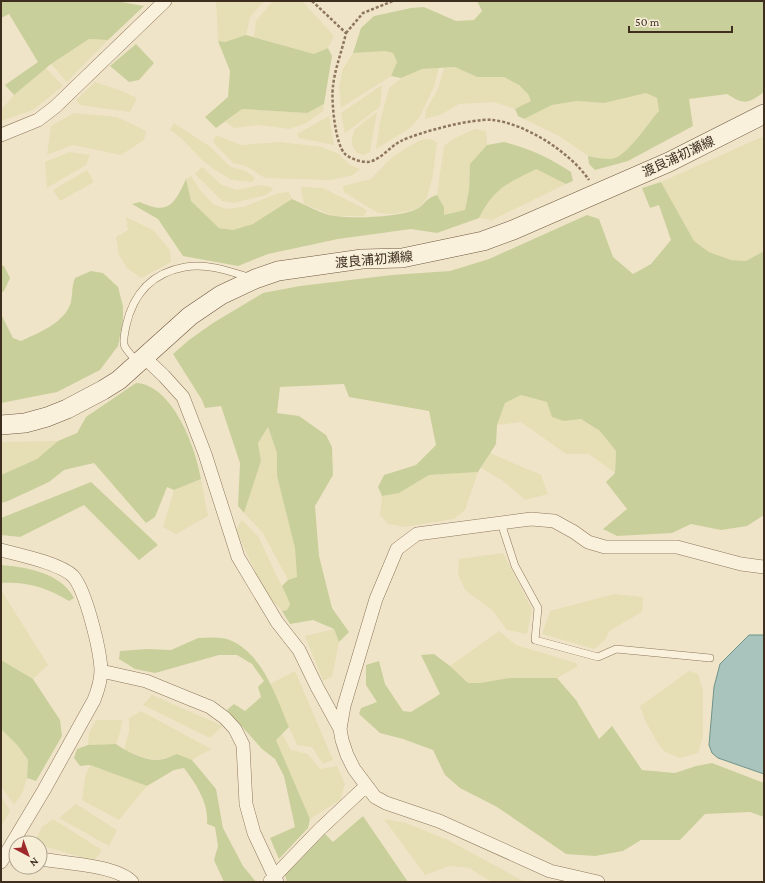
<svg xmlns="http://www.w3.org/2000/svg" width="765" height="883" viewBox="0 0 765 883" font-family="'Crimson Pro','Noto Sans JP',serif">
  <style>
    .farmland { fill: #e6deb5 }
    .green { fill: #c9cf9b }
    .water { fill: #a9c4bc; stroke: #6f938a }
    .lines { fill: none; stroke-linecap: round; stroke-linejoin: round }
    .service-casing { stroke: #8d765c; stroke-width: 8 }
    .minor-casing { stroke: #8d765c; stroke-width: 14 }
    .secondary-casing { stroke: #6f573f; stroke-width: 20 }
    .path { stroke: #8d765c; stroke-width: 2.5; stroke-dasharray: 3 2; stroke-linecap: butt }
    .service { stroke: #faf1dc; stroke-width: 7 }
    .minor { stroke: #faf1dc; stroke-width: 13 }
    .secondary { stroke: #faf1dc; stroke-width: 19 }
    .labels { text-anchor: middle; stroke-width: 3; stroke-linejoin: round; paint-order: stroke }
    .street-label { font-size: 13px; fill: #3d2e20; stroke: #f7eed8 }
  </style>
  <rect width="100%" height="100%" fill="#f0e4c8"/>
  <path class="farmland" d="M216 1H264L250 17 246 35 225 42 218 41Z
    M273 1H302L334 36 328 48 314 54 254 37 256 21Z
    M89 39 108 40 67 82 51 64Z
    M385 51 393 53 397 62 391 76 341 108 339 86 343 69 353 53Z
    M455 67 477 77H504L519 85 528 94 532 102 515 109 494 102 459 104 442 114 425 119 426 110 438 89 444 68Z
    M46 68 63 86 33 110 1 121V110L14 95Z
    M439 68 433 89 419 118 410 128 376 149 380 121 389 88 401 78 422 69Z
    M95 82 119 90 137 98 130 112 80 105 76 100Z
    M382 85 380 107 345 133 341 113Z
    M646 93 657 98 659 111 628 150 616 158 603 159 588 156 559 136 524 119 552 105 577 101 604 103Z
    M324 104 323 111 306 123 290 129 258 125 234 128 225 122 242 109 307 113Z
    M377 112 370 152 364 155 357 153 352 145V138L355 129Z
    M74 113 117 117 146 131 144 140 121 155 73 145 47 155 51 126Z
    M329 116 334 145 299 138 297 134Z
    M174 123 209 146 231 167 246 171 255 178 253 182 232 180 215 170 201 159 181 138 170 130Z
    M475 129 486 131 487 145 470 164 469 190 465 210 444 215V207L437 195 444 146 455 138Z
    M216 135 241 145 280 142 322 147 339 154 350 165 360 169 353 175 331 180 265 178 246 166 233 163 213 142Z
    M764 136V251L746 261 731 260 709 252 694 241 661 182Z
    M431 139 437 143 433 175 427 198 418 209 393 214 378 213 344 192 343 186 371 179 390 159 406 148 421 140Z
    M69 152 90 155 86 165 47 188 45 162Z
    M202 167 222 185 237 190 260 185 271 187 273 190 266 195 233 203 222 201 195 174Z
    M536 169 566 184 492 220 479 218 488 200 502 186Z
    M87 170 94 182 60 201 53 190Z
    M191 176 200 190 213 204 226 209 243 207 279 193 289 192 292 199 253 224 233 230 219 228 191 201 186 179Z
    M301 187 323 188 367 210 364 216H334L304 204Z
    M126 217 153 230 170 250 171 262 141 278 127 268 119 255 116 237 128 230Z
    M521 395 547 402 564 421 581 419 600 431 616 451 615 473 589 454H566L521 422 497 425 505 403Z
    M268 427 277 453V476L295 548 297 577 288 580 263 533 244 513 261 461 258 443Z
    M58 441 37 459 1 475V442Z
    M490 453 541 475 548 494 525 500 502 480 481 468Z
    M478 472 465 510 454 519 404 527 388 524 380 515 382 496 399 493 429 475Z
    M201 479 208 516 176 534 163 527 174 490Z
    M242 520 258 536 290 604 287 610 282 611 265 593 236 530Z
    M503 553 532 609 527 634 507 630 493 611 465 590 458 574 459 559Z
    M1 590 48 665 33 679 1 660Z
    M614 594 643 597 642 612 609 631 605 640 594 649 542 634 550 611Z
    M334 629 339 642 332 677 323 681 305 636Z
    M499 631 516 645 576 663 578 666 557 678H509L480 683H468L450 666Z
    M295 671 333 760 323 764 312 747 297 745 270 684Z
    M689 671 698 674 703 691V736L698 753 680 758 665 752 657 742 645 720 640 706Z
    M152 695 223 726 210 738 143 705Z
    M141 711 211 749 192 760 177 754 160 760 146 758 124 750 129 731V718Z
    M96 720H122L120 733 116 744 88 745 89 733Z
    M1 729 18 746 28 760 27 778 22 794 14 805 1 786Z
    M282 734 291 750 308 754 320 769 337 766 345 784 340 800 310 819 276 740Z
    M90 765 147 786 119 820 82 800 85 777Z
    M1 796 10 811 1 827Z
    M76 804 117 830 109 846 59 818Z
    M53 819 102 850 94 861 40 845V843H34L42 827Z
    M384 819 406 823 448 840 525 882H492L469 868 449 866 425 875Z"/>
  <path class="green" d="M1 1H116L144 6 108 40 89 39 51 64 14 95 5 85 38 62 9 14 1 18Z
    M477 1H764V92C748 104 744 105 727 94L689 99 693 126 628 161 595 170 589 164 588 156C597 158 606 160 615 158 628 154 649 122 659 111L657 98 646 93 604 103 577 101 552 105 524 119 518 116 515 109 531 101 528 94 519 85 504 77H477L455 67 422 69 401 78 391 76 397 62 393 53 385 51 353 53 361 28 374 16 411 8 424 7 456 21 474 20 482 11Z
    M246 35 314 54 328 48 332 56 324 104 307 113 242 109 216 128 205 117 228 97 230 71 218 41 225 42Z
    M136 44 154 63 139 80 129 82 110 66Z
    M504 142C528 148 550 158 571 172L573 181 566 184 536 169C507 184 495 187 479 218L437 233 411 229 338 239 268 254 238 266 183 256 158 219 132 204 140 202C169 216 175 203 186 179L191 201 219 228 233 230 253 224 292 199C304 204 323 215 335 216 353 219 401 217 417 209 425 205 424 199 437 195L444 207V215L465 210 469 190 470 164 487 145Z
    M661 182 694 241 709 252 731 260 746 261 764 251V515L747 526 721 530 691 524 672 533 617 536 603 529 627 509 606 482 615 473 616 451 600 431 581 419 564 421 552 417 547 402 521 395 505 403 497 425 496 444 478 472 429 475 399 493 382 496 378 487 384 475 416 465 436 445 429 411 349 397 344 384 280 387 277 413 299 416 326 435 332 447 333 475 315 506 319 556 332 608 349 632 339 642 334 629 313 620 290 624 282 611 287 610 290 604 282 586 288 580 297 577 295 548 277 476V453L268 427 258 443 261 461 244 513 238 506 240 463 221 406 205 408 202 400 173 354 189 340 213 323 263 293 300 286 392 275 450 271 489 259 587 215 599 219 613 257 633 274 651 264 671 240 659 205 650 208 642 188Z
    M1 265 4 266 10 278 4 291 1 293Z
    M91 271 103 273 118 287 123 306V320L118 346 100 370 57 392 1 403V314L13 338 21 341C38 333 62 324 70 305 73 298 71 287 75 278Z
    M136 383C173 385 196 448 201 479L174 490 167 487 155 517 146 523 94 463 64 470 49 482 8 501 1 503V475L37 459 58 441 77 433 86 417Z
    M91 482 158 545 139 560 84 505 20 537 1 535V518Z
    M1 565C27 567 61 573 74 598L69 601C48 588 26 581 1 583Z
    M198 638C209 638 222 636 232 641 264 656 276 697 289 727L276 740 310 819 308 828 279 859 270 838 295 827 284 776 275 759 262 749 227 710 234 704 245 711 261 697 258 687 264 681 252 664 237 655H219L155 673 135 669 119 659 120 651 147 649 171 650Z
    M434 654 450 666 468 683H480L509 678H557L576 700 599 739 612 726 642 770 675 773 696 766 712 763 764 783V817L750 812 705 814 680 840H641L623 851 595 856 566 854 497 807 460 788 445 775 433 750 403 739 380 733 359 714 361 708 377 702 366 685V665L379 661 385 684 403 711 411 712 440 694 421 655Z
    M1 660 33 679 60 720 62 736 36 781 27 778 28 760 18 746 1 729Z
    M116 744C127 752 144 760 158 760 164 760 171 756 177 754L192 760 216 789 223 828 243 866 256 882H224L214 860 218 846 215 827 207 824C209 803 196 784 184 768L174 770 147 786 90 765 80 766 74 758 77 749 88 745Z
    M363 816 408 882H287L285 875 325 834 333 842Z"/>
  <path class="water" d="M749 635H764V774L718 758 712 753 709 745 714 687 720 664Z"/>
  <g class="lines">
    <defs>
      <path id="service" d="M137 362C133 357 128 352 125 347 122 342 125 332 126 326 133 294 151 273 185 267 207 263 229 271 251 278
        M501 523 515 566 538 608 535 640 598 657 616 649 710 658"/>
      <path id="minor" d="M1 135 38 120 55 107 165 1
        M144 357 164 376 183 397 205 454 238 557 277 622 299 650 317 687 340 729
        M1 550C20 555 59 563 73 576 86 591 100 649 101 670 101 680 98 690 94 700L44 790 1 862
        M101 671 146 681 190 699 210 707 225 718 235 729 243 745 246 804 254 833 277 882
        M40 859C63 863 117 865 132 882
        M270 881 319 830 366 786
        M598 882 550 871 439 821 386 803 375 797 354 769 347 755 342 740 340 729 344 706 376 599 397 549 417 534 531 519 554 521 574 532 588 542 605 547H677L741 564 764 567"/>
      <path id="secondary" d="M1 425 25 423 47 417 67 409 103 390 119 380 190 316 221 295 255 279 278 271 362 259 402 258 483 241 513 230 669 162 764 114"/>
    </defs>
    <use href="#service" class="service-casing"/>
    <use href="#minor" class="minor-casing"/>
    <use href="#secondary" class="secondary-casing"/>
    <path class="path" d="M312 1 346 33C342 51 335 68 333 86 331 100 335 144 345 154 351 159 360 162 368 162 381 160 389 147 401 141 420 132 472 118 493 120 526 124 570 152 589 180
      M346 33 363 13 393 1"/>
    <use href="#service" class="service"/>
    <use href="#minor" class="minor"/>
    <use href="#secondary" class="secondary"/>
  </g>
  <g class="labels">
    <g class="street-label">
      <text transform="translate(678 156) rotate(-25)" y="5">渡良浦初瀬線</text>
      <text transform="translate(374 259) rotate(-5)" y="5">渡良浦初瀬線</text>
    </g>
  </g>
  <rect width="765" height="883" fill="none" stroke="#3d2e20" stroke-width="4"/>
  <g transform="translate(28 855) rotate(139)"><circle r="19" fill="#f7eed8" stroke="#ada18e"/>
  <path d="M0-3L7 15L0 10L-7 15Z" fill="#9e2a2b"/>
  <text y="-6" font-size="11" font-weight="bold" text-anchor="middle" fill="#3d2e20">N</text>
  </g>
  <path d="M629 26v6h103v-6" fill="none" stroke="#3d2e20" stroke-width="2"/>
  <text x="635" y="26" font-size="12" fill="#3d2e20" stroke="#f7eed8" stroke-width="3" paint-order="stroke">50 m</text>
</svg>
